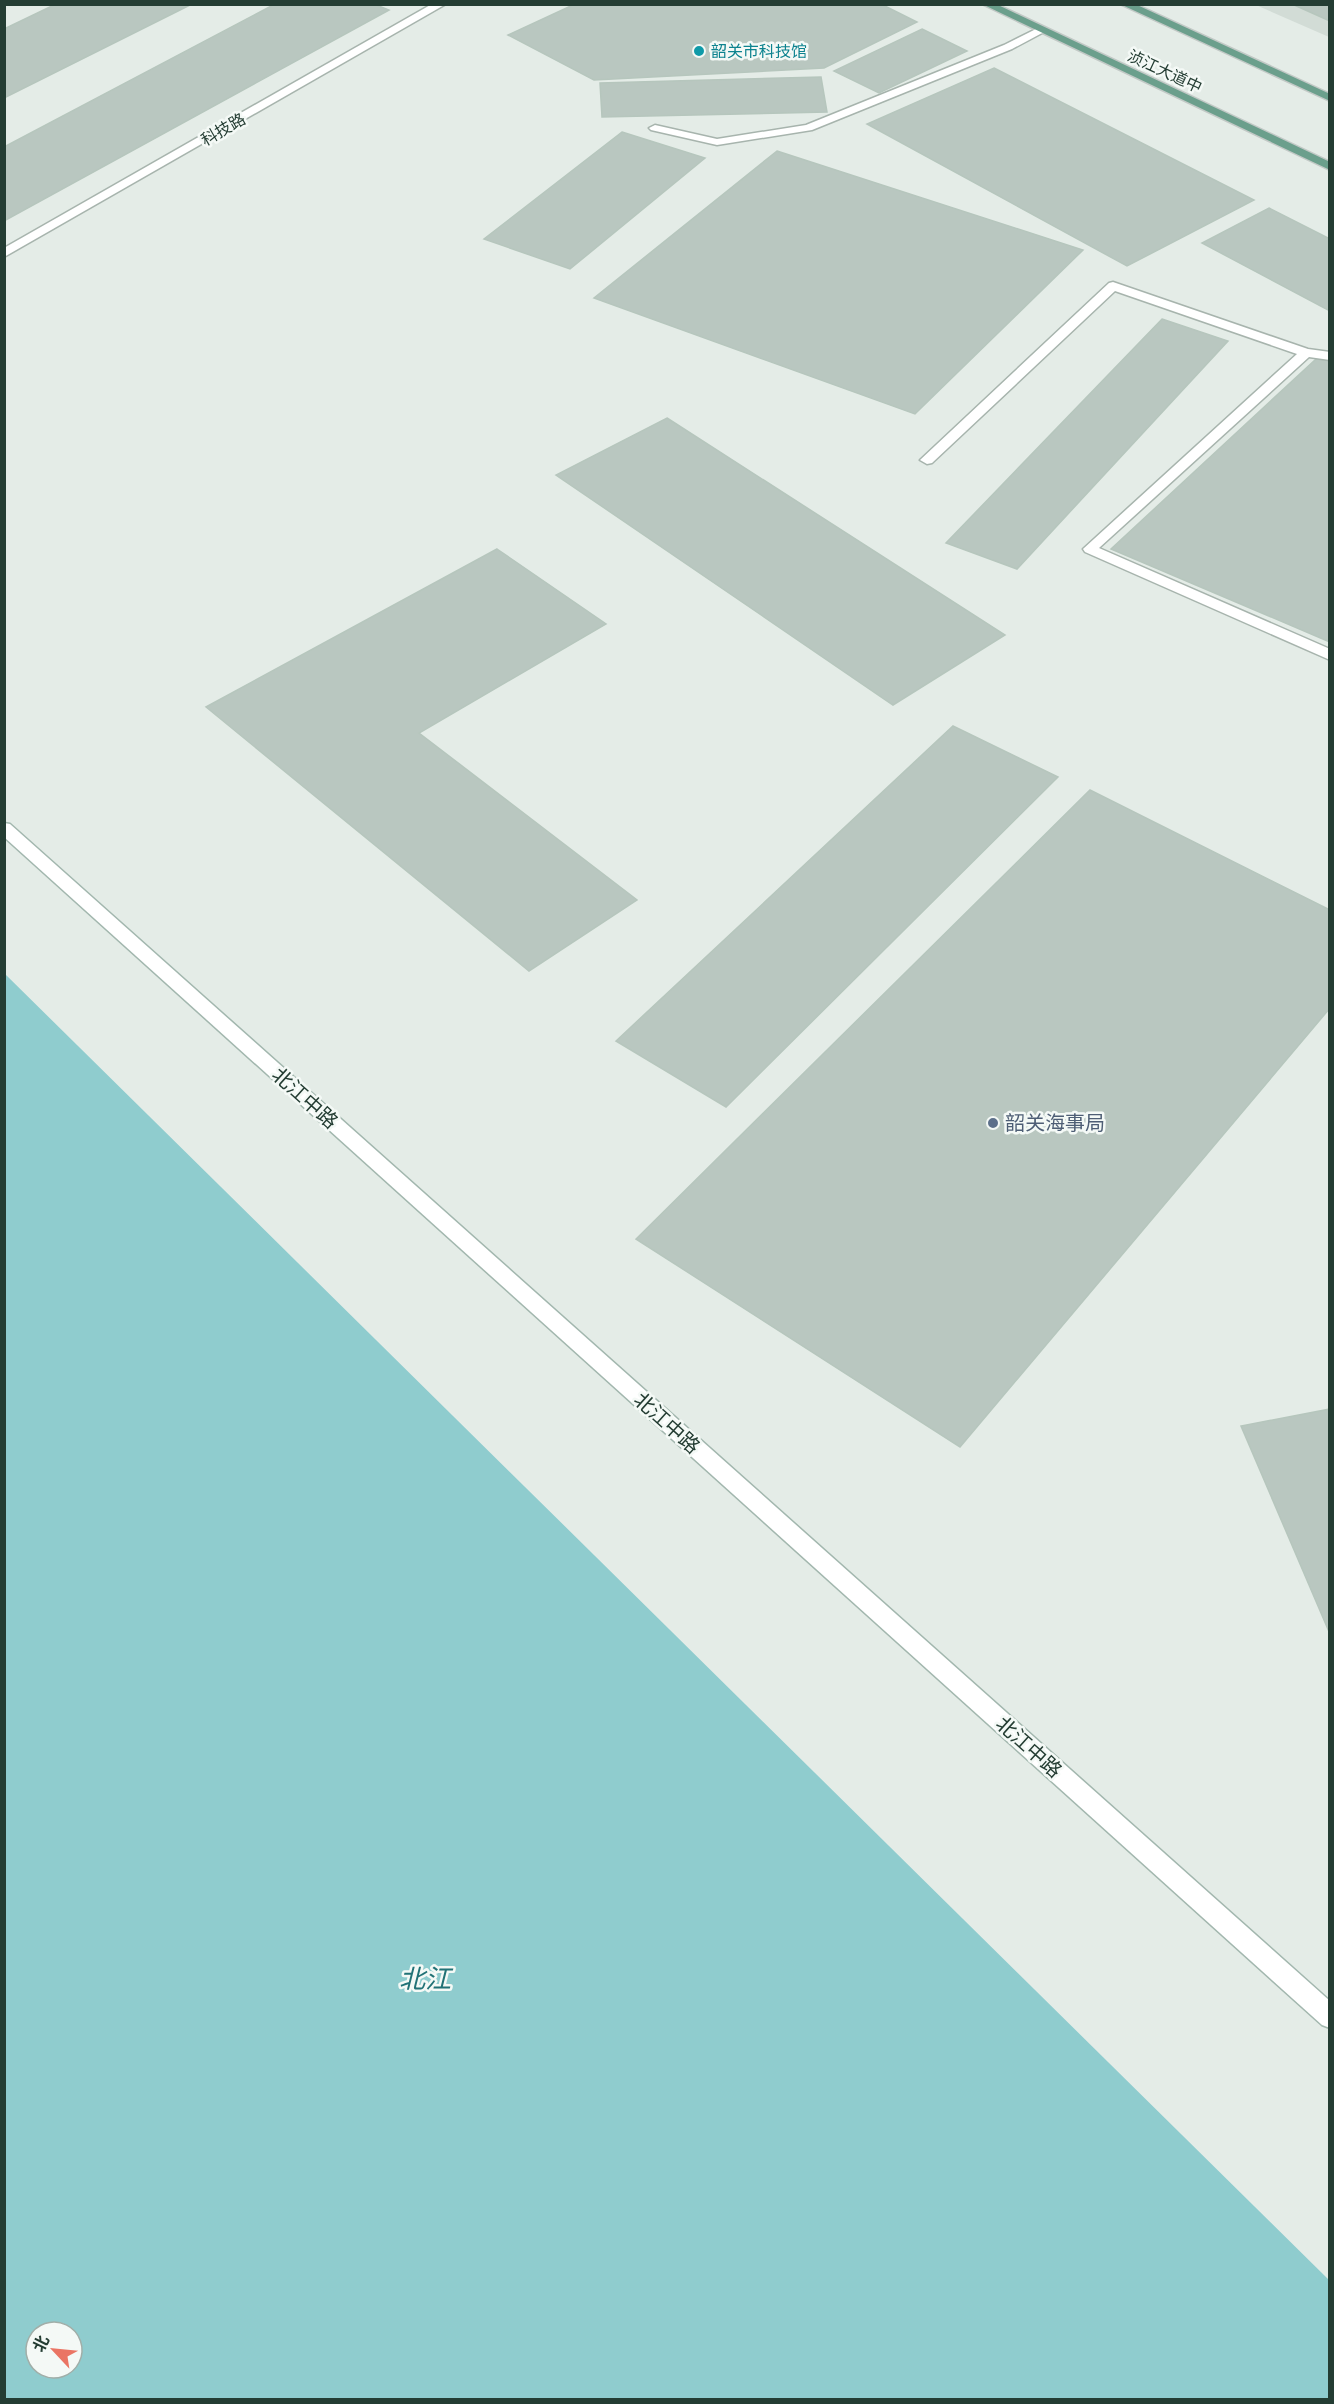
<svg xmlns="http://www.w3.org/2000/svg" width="1334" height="2404" viewBox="0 0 1334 2404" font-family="Manrope,'Noto Sans SC',sans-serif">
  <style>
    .built { fill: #d2dcd6 }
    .water { fill: #8fccce; fill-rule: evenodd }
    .building { fill: #b9c7c0; stroke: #b6c6bd; stroke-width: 1.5 }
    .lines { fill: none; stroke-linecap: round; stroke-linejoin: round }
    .lane-casing { stroke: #a7b4ad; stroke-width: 3 }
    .street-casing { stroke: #a7b4ad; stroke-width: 3 }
    .secondary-casing { stroke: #a2b7ae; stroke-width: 3 }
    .primary-casing { stroke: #c2c9c6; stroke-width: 3 }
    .lane { fill: #fff; fill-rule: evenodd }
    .street { fill: #fff; fill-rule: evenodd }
    .secondary { fill: #fff; fill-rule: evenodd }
    .primary { fill: #6b9f8c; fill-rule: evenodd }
    .culture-dot { fill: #0f9aa8; stroke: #f4f9f6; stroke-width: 2 }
    .service-dot { fill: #5c6f8a; stroke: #f4f9f6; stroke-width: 2 }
    .labels { text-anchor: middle; stroke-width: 5; stroke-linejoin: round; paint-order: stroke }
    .far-culture-label { font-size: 16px; fill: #0d838f; stroke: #f4f9f6; text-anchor: start }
    .far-street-label { font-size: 16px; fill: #243d33; stroke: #f4f9f6 }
    .street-label { font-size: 20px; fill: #243d33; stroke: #f4f9f6 }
    .service-label { font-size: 20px; fill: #4e5e75; stroke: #f4f9f6; text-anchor: start }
    .near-water-label { font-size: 26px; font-style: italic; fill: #217276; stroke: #f4f9f6 }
  </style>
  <rect width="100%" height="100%" fill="#e4ece7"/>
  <path class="built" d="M1256 5H1329V37Z"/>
  <path class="water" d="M4 973 1329 2280V2399H5ZM36 2332H72V2368H36Z"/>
  <path class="building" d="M56 4H192L4 98V29Z
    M275 4H374L389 10 4 221V147Z
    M575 4H881L917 22 824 68 594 80 508 35Z
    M1292 4H1330V21Z
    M922 29 967 51 879 93 834 71Z
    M994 68 1254 200 1127 266 867 124Z
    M821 77 827 112 602 117 600 83Z
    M622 132 705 158 570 269 484 239Z
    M777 151 1083 250 915 414 594 298Z
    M1269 208 1330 239V311L1202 243Z
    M1162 319 1228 341 1017 569 946 543Z
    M1316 359 1330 361V642L1111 549Z
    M667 418 1005 635 893 705 556 475Z
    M497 549 606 624 419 733 637 900 529 971 206 707Z
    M953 726 1058 777 726 1107 616 1041Z
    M1090 790 1330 910V1008L960 1447 636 1239Z
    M1330 1409V1634L1241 1426Z"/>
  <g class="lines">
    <defs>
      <path id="lane" d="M1040 27 1044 28V32L1012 49 812 130 717 145 651 130 649 128 655 125 717 139 806 125 1004 45Z
        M1113 282 1308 349 1330 352V360L1309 357 1099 548 1330 649V660L1085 552 1083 549 1297 354 1115 291 932 463 927 464 920 460 1109 283Z"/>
      <path id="street" d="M432 4H446L4 257V248Z"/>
      <path id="secondary" d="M4 823 10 824 1330 2001V2028L1322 2025 4 837Z"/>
      <path id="primary" d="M982 4H996L1330 162V170Z
        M1120 4H1135L1330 94V101Z"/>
    </defs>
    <use href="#lane" class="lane-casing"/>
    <use href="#street" class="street-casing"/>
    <use href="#secondary" class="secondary-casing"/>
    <use href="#primary" class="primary-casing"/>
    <use href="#lane" class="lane"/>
    <use href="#street" class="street"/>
    <use href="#secondary" class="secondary"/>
    <use href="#primary" class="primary"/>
  </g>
  <circle class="culture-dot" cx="699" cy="51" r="6"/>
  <circle class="service-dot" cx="993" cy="1123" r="6"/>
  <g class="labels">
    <g class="far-culture-label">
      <text x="711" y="57">韶关市科技馆</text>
    </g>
    <g class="far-street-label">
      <text transform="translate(1165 71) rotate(25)" y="6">浈江大道中</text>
      <text transform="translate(223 129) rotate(-30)" y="6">科技路</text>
    </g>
    <g class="street-label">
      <text transform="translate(305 1098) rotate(42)" y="7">北江中路</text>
      <text transform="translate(667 1423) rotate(42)" y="7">北江中路</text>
      <text transform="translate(1029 1747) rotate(42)" y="7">北江中路</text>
    </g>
    <g class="service-label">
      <text x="1005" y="1130">韶关海事局</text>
    </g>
    <g class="near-water-label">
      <text x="425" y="1988">北江</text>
    </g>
  </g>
  <rect width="1334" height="2404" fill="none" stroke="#243d33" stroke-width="12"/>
  <g transform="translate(54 2350) rotate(296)"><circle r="28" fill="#f4f9f6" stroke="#a1aea8" stroke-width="1.5"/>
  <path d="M0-4.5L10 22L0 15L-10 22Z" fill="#ea7564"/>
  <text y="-9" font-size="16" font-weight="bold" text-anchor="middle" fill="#243d33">北</text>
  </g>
</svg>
